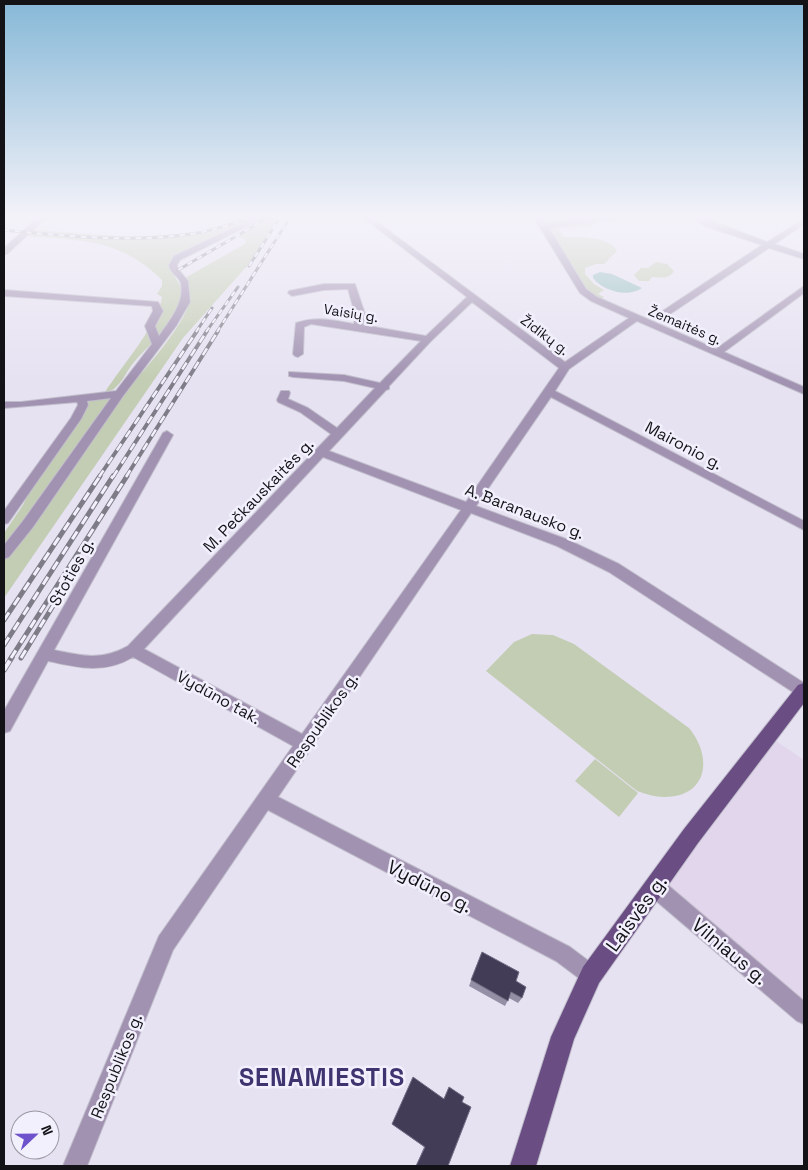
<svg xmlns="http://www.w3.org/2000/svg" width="808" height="1170" viewBox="0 0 808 1170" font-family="'Space Grotesk',sans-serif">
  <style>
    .commercial { fill: #e1d6eb }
    .green { fill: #c3cdb3 }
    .water { fill: #93bebe }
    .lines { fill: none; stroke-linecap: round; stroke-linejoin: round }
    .minor-casing { stroke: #c0bdcb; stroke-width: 2 }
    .major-casing { stroke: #c0bdcb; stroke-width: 2 }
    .minor { fill: #a192b1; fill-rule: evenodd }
    .major { fill: #694d83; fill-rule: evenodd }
    .rail-far3-casing { stroke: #7e7c86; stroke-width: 3 }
    .rail-far2-casing { stroke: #7e7c86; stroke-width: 4 }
    .rail-far1-casing { stroke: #7e7c86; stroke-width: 5 }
    .rail-casing { stroke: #7e7c86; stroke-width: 5.5 }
    .rail-far3 { stroke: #f3f0fd; stroke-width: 2; stroke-dasharray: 5.5; stroke-linecap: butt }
    .rail-far2 { stroke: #f3f0fd; stroke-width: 2.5; stroke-dasharray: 8; stroke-linecap: butt }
    .rail-far1 { stroke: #f3f0fd; stroke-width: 3; stroke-dasharray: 9; stroke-linecap: butt }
    .rail { stroke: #f3f0fd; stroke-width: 4; stroke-dasharray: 11; stroke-linecap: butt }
    .wall { fill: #948fa4 }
    .building { fill: #433c57; stroke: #746e86 }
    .labels { text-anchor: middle; stroke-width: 5; stroke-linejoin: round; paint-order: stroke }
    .far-street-label { font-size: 14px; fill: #131217; stroke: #f3f0fd }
    .street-label { font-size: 16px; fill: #131217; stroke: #f3f0fd }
    .near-street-label { font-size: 19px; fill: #131217; stroke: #f3f0fd }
    .near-district-label { font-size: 25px; font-weight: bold; letter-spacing: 1px; fill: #403470; stroke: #f3f0fd }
  </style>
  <rect width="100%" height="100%" fill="#e6e2f2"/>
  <path class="commercial" d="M776 741 804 760V1027L657 898Z"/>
  <path class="green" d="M256 216H262L194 245 170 261C167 273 184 282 182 296 177 325 148 344 131 366 126 373 122 382 115 388 112 391 109 391 105 392 121 367 158 325 162 297L157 294 162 286V280C119 238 83 241 27 236L30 233C107 240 182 246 256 216Z
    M274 216H279L247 266 183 338 4 598V558L12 550 132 383C145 371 186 321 188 305 189 296 186 286 185 278L243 245 246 242 245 240 239 236Z
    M595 222 597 225 560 228 559 230 564 237C578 237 610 236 617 251L604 264H596L585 268V274L594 284 604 290 598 294 604 297 600 300 585 289 550 229V227Z
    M34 230 131 237 182 234 190 232 194 233C140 242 87 236 32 231Z
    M656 262 667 264 674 271C669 280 661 277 652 277L649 281H639L634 275 641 268H648Z
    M109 397 110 401 66 460 19 529 4 545V533L23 505 33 484 90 400Z
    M532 634 553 635 574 644 689 728C713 757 708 797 664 797 655 797 646 794 637 791L486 671 514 642Z
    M595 759 638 793 619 817 575 781Z"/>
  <path class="water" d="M600 272 612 274 642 288C628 298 603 291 593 278V275Z"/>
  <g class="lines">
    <defs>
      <path id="minor" d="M40 216H48L7 254H4V248Z
        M258 216H268L180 260 177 265 178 269 188 281 190 302 176 326 123 396 33 527 9 557 4 559V545L23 521 111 398 87 401 88 405 81 419 8 523 4 524V511L71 418 78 405 77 402 4 408V402H21L116 391 152 344 145 326 153 311 152 306 4 296V290L158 302 163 311 155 326 159 336C169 322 187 300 180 281 177 275 170 273 169 265L174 256Z
        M361 216H369L565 362 629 318 591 301 580 293 533 216H540L546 223 607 216H634L549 228 586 289 597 297 716 349 804 286V293L724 352 804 387V394L637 321 569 369 555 391 804 521V530L551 397 476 506 566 539 619 564 804 683V698L799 696 609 572 557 546 471 513 278 797 570 947 598 968 601 975 598 982 591 985 584 982 556 961 268 810 173 950 87 1166H63L159 936 293 746 133 657C105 674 79 668 48 661L10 731 4 733V711L163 433 167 431 173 435 54 650C83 656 101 661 128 646L331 434 300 412 278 402 277 400 281 391H289L290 393 288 399 308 408 337 428 375 388 344 381 293 377 289 376V372L344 375 380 383 421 341 311 324 304 327 303 354 298 357 295 356 293 354 296 323C316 316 333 320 354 324L355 314 348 289 324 290 292 296 288 293 289 291 324 284H355L365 314 363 325 426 336 467 297ZM472 302 559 368 466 502 329 451 386 390 389 389V386L431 341ZM323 457 461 510 302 734 144 649Z
        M689 216H699L767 242 804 219V224L775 244 804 254V259L769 248 667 316H661V312L762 245 705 226Z
        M655 878 662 880 804 1001V1024L797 1021 648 894 646 887 648 880Z"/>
      <path id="major" d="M804 683V703L698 843 599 983 574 1039 536 1166H510L551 1037 583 967 684 829 798 685Z"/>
    </defs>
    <use href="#minor" class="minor-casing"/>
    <use href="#major" class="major-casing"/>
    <use href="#minor" class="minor"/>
    <use href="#major" class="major"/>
    <defs>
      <path id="rail-far3" d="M4 230C66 236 129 243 191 234 213 231 234 223 254 216
        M249 266 281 216
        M178 270 271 216
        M196 332 212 308
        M206 332 238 287
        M217 332 291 216"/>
      <path id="rail-far2" d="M99 477 197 331
        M113 477 207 331
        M126 477 218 331"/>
      <path id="rail-far1" d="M4 620 100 476
        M4 645 113 476
        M11 658 127 476
        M21 658 56 601"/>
      <path id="rail" d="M4 670 12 657"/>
    </defs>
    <use href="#rail-far3" class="rail-far3-casing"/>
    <use href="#rail-far2" class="rail-far2-casing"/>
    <use href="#rail-far1" class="rail-far1-casing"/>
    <use href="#rail" class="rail-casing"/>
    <use href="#rail-far3" class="rail-far3"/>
    <use href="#rail-far2" class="rail-far2"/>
    <use href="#rail-far1" class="rail-far1"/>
    <use href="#rail" class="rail"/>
  </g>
  <path class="wall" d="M482 952 516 981 522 998 518 1003 509 998 505 1006 469 986Z
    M449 1087 462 1102 448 1166H416L424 1147 393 1125 392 1124 444 1098Z"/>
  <path class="building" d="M482 952 519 972 516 981 526 987 522 998 511 992 508 1001 471 980Z
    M413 1077 444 1099 449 1087 464 1097 462 1102 471 1107 448 1166H416L425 1147 392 1124Z"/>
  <linearGradient id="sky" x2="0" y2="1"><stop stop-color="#86b8d7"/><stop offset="0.57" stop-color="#f4f2f9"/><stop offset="1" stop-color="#f4f2f9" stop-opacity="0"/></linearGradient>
  <rect width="808" height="380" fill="url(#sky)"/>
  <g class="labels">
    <g class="far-street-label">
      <text transform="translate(351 313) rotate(9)" y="5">Vaisių g.</text>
      <text transform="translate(685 325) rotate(23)" y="5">Žemaitės g.</text>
      <text transform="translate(545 335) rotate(37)" y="5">Židikų g.</text>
    </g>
    <g class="street-label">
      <text transform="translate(684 445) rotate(28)" y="6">Maironio g.</text>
      <text transform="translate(258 495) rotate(-46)" y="6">M. Pečkauskaitės g.</text>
      <text transform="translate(525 511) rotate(21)" y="6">A. Baranausko g.</text>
      <text transform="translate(71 572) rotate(-61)" y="6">Stoties g.</text>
      <text transform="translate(219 697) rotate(29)" y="6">Vydūno tak.</text>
      <text transform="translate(322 720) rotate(-55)" y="6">Respublikos g.</text>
      <text transform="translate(116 1066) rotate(-68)" y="6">Respublikos g.</text>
    </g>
    <g class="near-street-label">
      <text transform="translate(430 886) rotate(27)" y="7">Vydūno g.</text>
      <text transform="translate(636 913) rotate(-54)" y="7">Laisvės g.</text>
      <text transform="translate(730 951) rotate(40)" y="7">Vilniaus g.</text>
    </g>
    <g class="near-district-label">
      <text x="322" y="1086">SENAMIESTIS</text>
    </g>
  </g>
  <rect width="808" height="1170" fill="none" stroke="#131217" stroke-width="10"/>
  <g transform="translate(35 1135) rotate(68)"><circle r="24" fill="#f3f0fd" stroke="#9997a1"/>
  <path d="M0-4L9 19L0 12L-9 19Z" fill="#6e52cc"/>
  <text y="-8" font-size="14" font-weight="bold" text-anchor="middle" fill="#131217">N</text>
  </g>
</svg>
